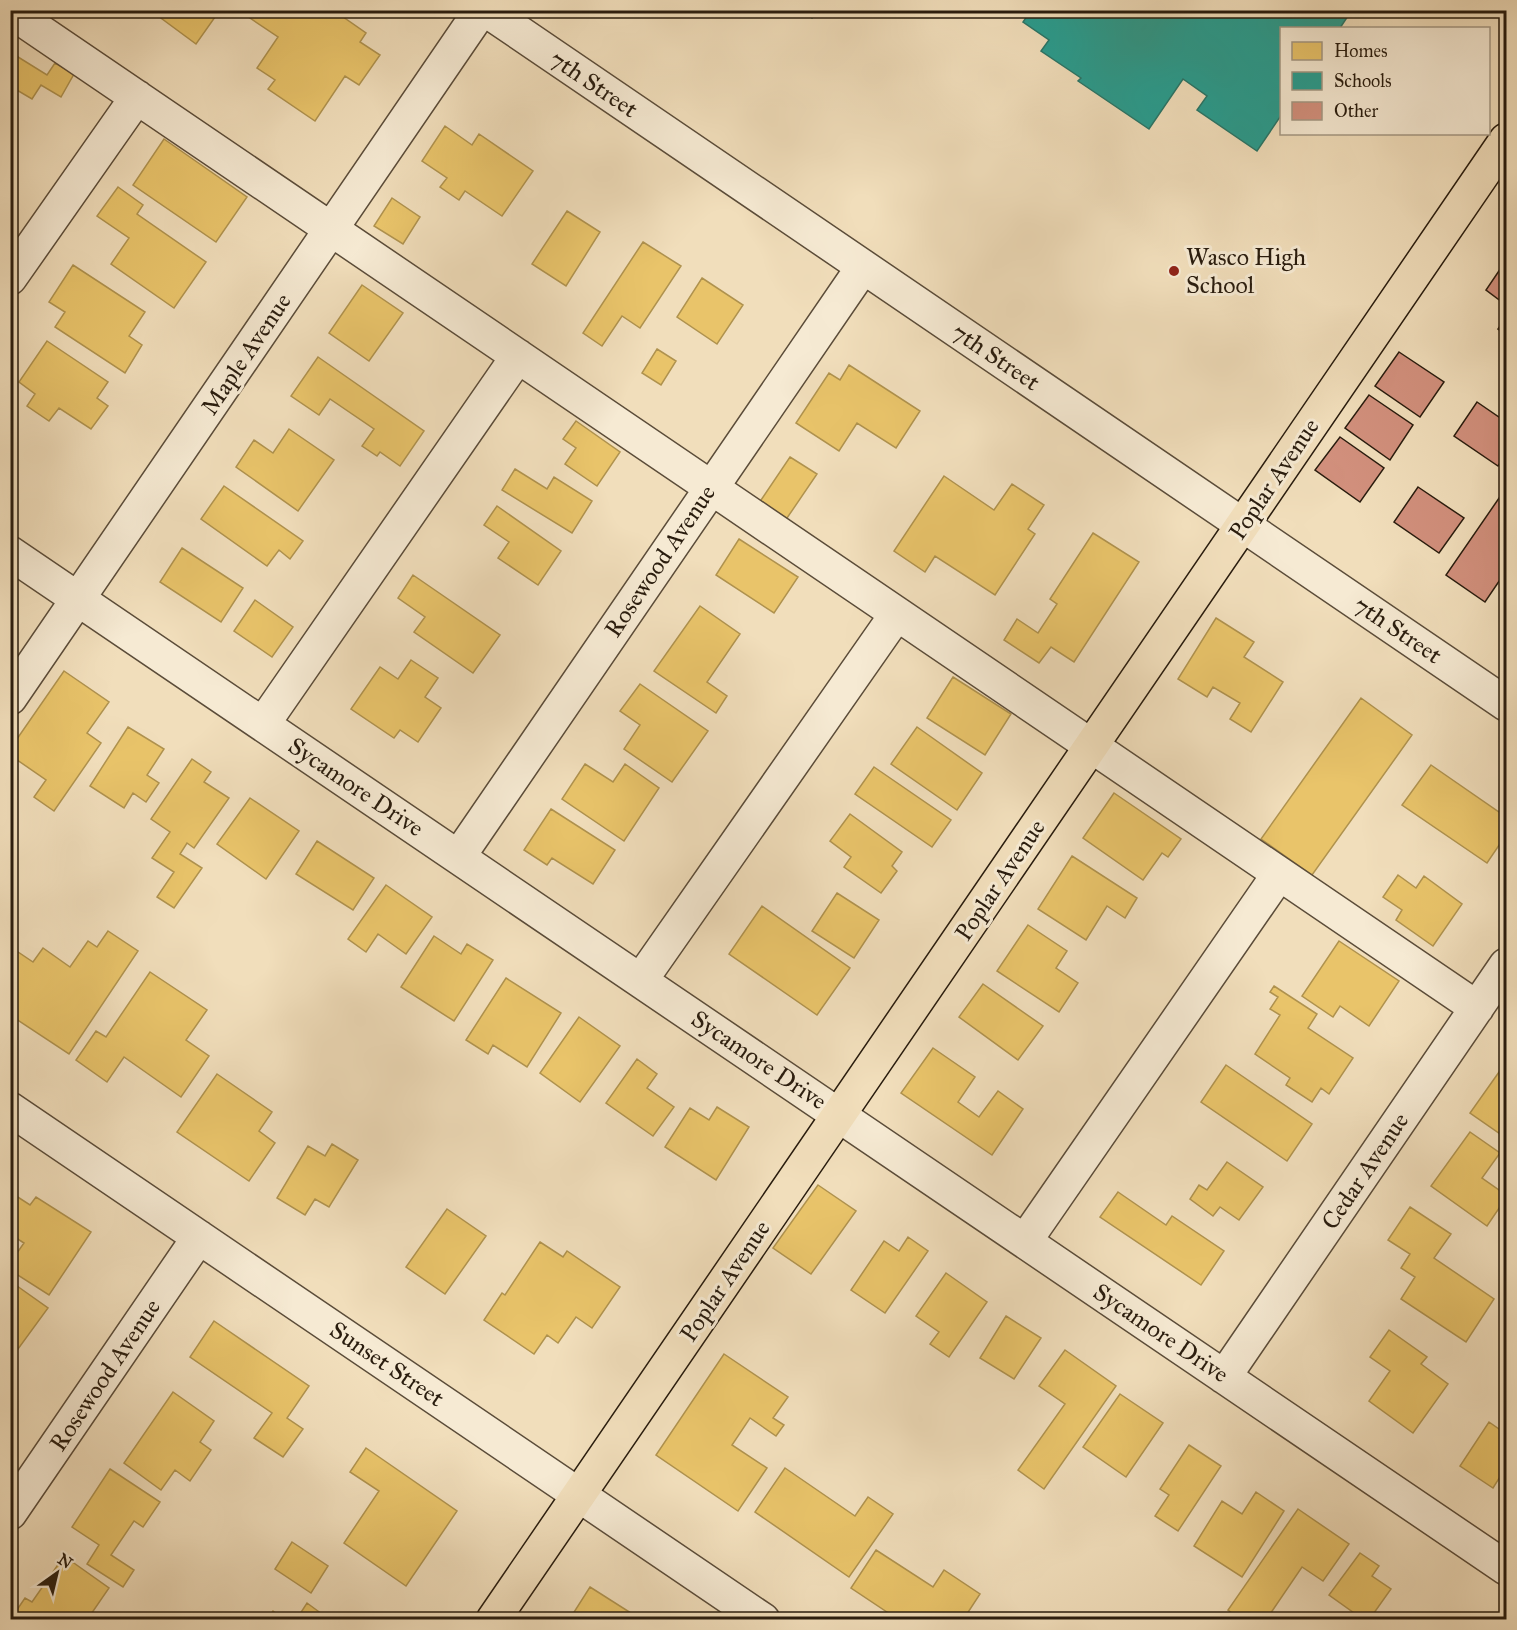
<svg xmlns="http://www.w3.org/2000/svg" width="1517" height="1630" viewBox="0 0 1517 1630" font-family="'IM FELL Great Primer',serif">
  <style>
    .homes { fill: #e9c46a; stroke: #af924e; stroke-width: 1.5 }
    .schools { fill: #2a9d8f; stroke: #2a7668; stroke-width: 1.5 }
    .building { fill: #d2907d; stroke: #291c0e; stroke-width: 1.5 }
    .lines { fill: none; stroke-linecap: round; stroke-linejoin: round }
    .minor-casing { stroke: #5b4c39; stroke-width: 36 }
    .major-casing { stroke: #291c0e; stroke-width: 36 }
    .minor { stroke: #f6ead3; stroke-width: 33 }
    .major { stroke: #f1debb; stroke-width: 33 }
    .poi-dot { fill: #8f2418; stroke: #f6ead3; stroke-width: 2 }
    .labels { text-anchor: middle; stroke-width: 6; stroke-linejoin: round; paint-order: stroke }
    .street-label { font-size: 24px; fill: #291c0e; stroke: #f6ead3 }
    .poi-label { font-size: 24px; fill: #291c0e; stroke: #f6ead3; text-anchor: start }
  </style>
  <rect width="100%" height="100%" fill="#f1debb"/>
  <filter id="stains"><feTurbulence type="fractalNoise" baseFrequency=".00333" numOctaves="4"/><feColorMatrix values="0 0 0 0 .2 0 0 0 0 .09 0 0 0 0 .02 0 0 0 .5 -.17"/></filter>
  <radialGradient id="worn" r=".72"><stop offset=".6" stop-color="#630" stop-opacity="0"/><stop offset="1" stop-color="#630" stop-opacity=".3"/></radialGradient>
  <path class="homes" d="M150 10H220L196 44Z
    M238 10H333L366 33 360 42 380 55 359 85 345 76 315 121 268 89 275 80 257 68 278 37Z
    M10 52 47 75 55 63 74 74 61 97 41 85 32 99 10 86Z
    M445 126 472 145 479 134 533 171 502 216 465 191 459 200 440 187 447 178 422 161Z
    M164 139 247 197 216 242 133 185Z
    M118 187 143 205 137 214 206 262 174 308 111 264 129 238 97 216Z
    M392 198 420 217 403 244 374 226Z
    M567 211 600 232 566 286 532 264Z
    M643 242 681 266 640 328 622 316 602 346 583 333Z
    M73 265 145 312 129 336 142 345 125 373 55 327 65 312 49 302Z
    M702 278 743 305 717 344 677 317Z
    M362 285 403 313 369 361 329 333Z
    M47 341 108 382 97 398 108 406 91 429 59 408 49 421 27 406 35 394 19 382Z
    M657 349 676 361 661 385 642 373Z
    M318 357 424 431 400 466 380 452 377 456 362 446 374 429 330 399 319 415 291 396Z
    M849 365 920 411 896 448 857 423 839 451 796 423 829 373 840 380Z
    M576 421 620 452 597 486 565 464 576 448 563 439Z
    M289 429 334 460 298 511 236 467 254 440 273 453Z
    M790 457 817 474 785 521 759 503Z
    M515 469 547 489 554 477 592 501 572 533 502 490Z
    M944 476 994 510 1012 484 1044 505 1028 529 1035 534 995 595 935 556 925 572 894 551Z
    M224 486 303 541 290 559 279 550 267 566 201 519Z
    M497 506 561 551 538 585 498 558 509 542 484 525Z
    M1093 533 1139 562 1074 662 1051 647 1039 663 1004 640 1017 619 1038 633 1057 604 1050 599Z
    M739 539 798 577 774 613 716 575Z
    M182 548 243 588 221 622 160 582Z
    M413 575 500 635 473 673 414 632 425 617 398 598Z
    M255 600 293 627 272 657 234 631Z
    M700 606 740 634 707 682 727 696 716 713 654 671Z
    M1216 618 1254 642 1244 657 1283 682 1251 732 1230 719 1240 703 1213 687 1207 697 1178 679Z
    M411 660 438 678 425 697 441 708 418 742 400 730 394 738 351 709 380 667 398 679Z
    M64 671 109 702 87 733 101 743 54 811 34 797 46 780 10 755V749Z
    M953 677 1011 714 985 755 927 718Z
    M640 684 708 731 672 782 624 749 640 725 620 711Z
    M1361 698 1412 735 1312 875 1261 839Z
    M128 727 164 749 147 775 159 783 146 802 133 793 124 808 90 786Z
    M917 727 982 773 957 810 891 764Z
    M192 759 211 772 204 782 229 798 194 848 187 843 180 854 202 868 174 908 157 897 174 872 152 858 170 832 151 819Z
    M585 764 613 782 625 764 659 788 624 841 562 799Z
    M1431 765 1506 817V835L1487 863 1402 805Z
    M874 767 951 820 932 847 855 794Z
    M1114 793 1181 839 1168 857 1162 853 1143 880 1083 838Z
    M250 798 299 831 266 879 217 844Z
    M551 809 615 850 593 884 552 858 547 865 524 850Z
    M850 814 902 852 892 866 897 871 881 893 844 867 851 857 830 841Z
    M317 841 374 878 353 910 296 874Z
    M1072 856 1137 898 1125 918 1107 906 1086 940 1038 909Z
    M1398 875 1416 888 1424 876 1462 904 1433 946 1396 920 1402 910 1383 897Z
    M386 885 432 917 406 954 378 934 366 952 348 939Z
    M837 893 879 920 854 958 812 931Z
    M762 906 850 968 817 1015 729 954Z
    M1028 925 1067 951 1056 968 1078 983 1059 1012 997 971Z
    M108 931 138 951 69 1054 10 1015V963L18 952 33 962 43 948 70 967 88 941 97 947Z
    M434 936 461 954 467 944 493 960 454 1021 401 987Z
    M1339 941 1399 981 1369 1026 1340 1006 1333 1017 1302 996Z
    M150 972 207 1010 186 1040 209 1056 181 1097 124 1057 107 1082 76 1060 96 1031 106 1037Z
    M506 978 561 1013 527 1067 493 1045 488 1054 466 1040Z
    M983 984 1043 1026 1018 1060 959 1017Z
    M1274 986 1317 1014 1308 1028 1353 1058 1329 1094 1321 1088 1312 1102 1286 1085 1290 1078 1255 1054 1280 1015 1270 1009 1278 997 1270 992Z
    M579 1017 620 1046 580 1102 540 1073Z
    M933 1048 975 1077 958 1102 979 1117 998 1091 1023 1109 992 1155 901 1093Z
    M637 1059 657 1074 647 1088 674 1107 653 1136 606 1103Z
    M1226 1065 1312 1124 1287 1161 1201 1102Z
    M1504 1065 1506 1067V1138L1470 1113Z
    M217 1074 272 1112 259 1131 275 1143 249 1181 177 1132Z
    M717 1107 749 1127 716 1180 665 1147 690 1108 709 1120Z
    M1470 1132 1500 1153 1482 1178 1506 1195V1198L1487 1226 1431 1186Z
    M332 1144 358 1160 329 1207 315 1199 305 1215 277 1198 308 1146 325 1156Z
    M1227 1162 1263 1187 1239 1220 1220 1207 1213 1216 1190 1199 1199 1185 1207 1190Z
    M818 1185 856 1211 811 1274 773 1248Z
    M10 1192 30 1205 36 1197 91 1232 49 1295 10 1270V1263L24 1243 10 1234Z
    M1118 1192 1166 1225 1172 1216 1224 1251 1201 1285 1100 1217Z
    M1410 1207 1451 1234 1434 1258 1494 1299 1466 1342 1401 1299 1415 1277 1401 1268 1410 1254 1388 1240Z
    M447 1209 486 1236 445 1294 406 1267Z
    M908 1237 928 1251 885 1313 851 1290 884 1241 899 1251Z
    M540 1242 563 1257 567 1251 620 1287 592 1328 576 1317 558 1343 547 1335 534 1354 484 1320 502 1293 505 1295Z
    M946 1273 987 1302 949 1357 930 1344 939 1332 916 1316Z
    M10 1281 48 1308 10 1360Z
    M1006 1316 1041 1338 1014 1379 980 1358Z
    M214 1321 309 1386 287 1418 303 1429 283 1457 254 1438 272 1413 190 1357Z
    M1389 1330 1427 1357 1421 1364 1448 1384 1413 1433 1369 1401 1390 1371 1370 1357Z
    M1065 1350 1116 1386 1044 1489 1018 1470 1065 1404 1039 1386Z
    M724 1354 788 1397 773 1418 784 1425 776 1436 750 1418 732 1445 767 1468 738 1511 656 1455Z
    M173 1392 214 1421 200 1442 211 1450 190 1481 175 1470 161 1490 124 1463Z
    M1120 1394 1163 1423 1126 1477 1083 1447Z
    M1489 1422 1506 1434V1474L1503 1472 1493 1488 1460 1466Z
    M1189 1445 1221 1466 1178 1531 1155 1516 1169 1495 1160 1489Z
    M366 1448 457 1511 406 1586 344 1543 379 1491 350 1472Z
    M785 1468 855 1516 868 1497 893 1514 849 1577 755 1512Z
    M110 1469 160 1502 143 1527 134 1521 111 1555 134 1570 123 1587 87 1564 99 1545 72 1527Z
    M1256 1492 1284 1511 1242 1577 1194 1546 1222 1501 1242 1514Z
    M1298 1509 1349 1544 1323 1581 1302 1567 1266 1620H1241L1228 1610Z
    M292 1542 328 1566 311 1593 275 1569Z
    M876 1550 933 1587 944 1570 980 1594 963 1620H899L851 1588Z
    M1360 1553 1379 1566 1372 1576 1391 1589 1369 1620H1364L1329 1595Z
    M64 1556 109 1588 87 1620H10L25 1598 32 1602Z
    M590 1587 642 1620H569Z
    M307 1603 330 1620H296Z
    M273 1611 285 1620H267Z"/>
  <path class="schools" d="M800 10H817L812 18Z
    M1031 10H1352L1340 28H1282V114L1257 151 1197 110 1207 96 1183 79 1149 129 1078 81 1081 78 1041 51 1049 40 1023 22Z"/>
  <path class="building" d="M1505 262 1506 263V305L1486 290Z
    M1506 317V335L1498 329Z
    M1399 352 1444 382 1420 417 1375 386Z
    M1369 395 1413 425 1390 460 1345 428Z
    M1477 402 1506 422V454L1498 466 1454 436Z
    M1340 437 1384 468 1360 502 1315 470Z
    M1418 487 1464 518 1439 553 1394 522Z
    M1506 488V571L1485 602 1446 575Z"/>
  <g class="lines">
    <defs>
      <path id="minor" d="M486 10 1506 704
        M10 11 1477 1008
        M10 278 137 97
        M10 553 1506 1568
        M10 698 481 10
        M263 724 518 356
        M459 856 863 267
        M641 980 896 615
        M10 1109 763 1620
        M1025 1241 1279 874
        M1224 1377 1506 965
        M10 1513 199 1237"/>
      <path id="major" d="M493 1620 1506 140"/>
    </defs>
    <use href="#minor" class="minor-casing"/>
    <use href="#major" class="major-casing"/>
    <use href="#minor" class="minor"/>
    <use href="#major" class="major"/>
  </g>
  <circle class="poi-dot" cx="1174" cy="271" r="6"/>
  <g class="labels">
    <g class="street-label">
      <text transform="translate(594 84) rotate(34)" y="8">7th Street</text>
      <text transform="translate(246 354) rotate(-56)" y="8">Maple Avenue</text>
      <text transform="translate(996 357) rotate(34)" y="8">7th Street</text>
      <text transform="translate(1274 479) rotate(-56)" y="8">Poplar Avenue</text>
      <text transform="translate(660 561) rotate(-56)" y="8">Rosewood Avenue</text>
      <text transform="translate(1398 630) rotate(34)" y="8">7th Street</text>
      <text transform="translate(356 787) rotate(34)" y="8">Sycamore Drive</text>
      <text transform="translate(1000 880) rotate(-56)" y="8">Poplar Avenue</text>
      <text transform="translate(759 1060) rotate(34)" y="8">Sycamore Drive</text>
      <text transform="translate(1365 1171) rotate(-56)" y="8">Cedar Avenue</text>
      <text transform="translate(725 1281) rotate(-56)" y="8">Poplar Avenue</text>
      <text transform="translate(1161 1333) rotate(34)" y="8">Sycamore Drive</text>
      <text transform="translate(387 1364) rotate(34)" y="8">Sunset Street</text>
      <text transform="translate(105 1375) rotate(-56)" y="8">Rosewood Avenue</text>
    </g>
    <g class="poi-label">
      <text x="1186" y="265">Wasco High<tspan x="1186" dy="28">School</tspan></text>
    </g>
  </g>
  <rect width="1517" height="1630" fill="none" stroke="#f1debb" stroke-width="36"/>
  <rect x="12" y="12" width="1493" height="1606" fill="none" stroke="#291c0e" stroke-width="3"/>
  <rect x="18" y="18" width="1481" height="1594" fill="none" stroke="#291c0e" stroke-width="1.5"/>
  <rect x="1280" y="27" width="210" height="108" fill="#f6ead3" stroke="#a49884" stroke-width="1.5"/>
  <rect x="1292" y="42" width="30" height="18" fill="#e9c46a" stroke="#a49884" stroke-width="1.5"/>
  <text x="1334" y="57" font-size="18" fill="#291c0e">Homes</text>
  <rect x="1292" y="72" width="30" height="18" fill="#2a9d8f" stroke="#a49884" stroke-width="1.5"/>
  <text x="1334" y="87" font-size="18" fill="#291c0e">Schools</text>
  <rect x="1292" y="102" width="30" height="18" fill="#d2907d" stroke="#a49884" stroke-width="1.5"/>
  <text x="1334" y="117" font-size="18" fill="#291c0e">Other</text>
  <g transform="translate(57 1573) rotate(34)" stroke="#f6ead3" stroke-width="4.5" paint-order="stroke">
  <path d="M0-4.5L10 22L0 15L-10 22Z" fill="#291c0e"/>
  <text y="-9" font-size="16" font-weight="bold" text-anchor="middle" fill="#291c0e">N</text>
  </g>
  <rect width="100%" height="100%" filter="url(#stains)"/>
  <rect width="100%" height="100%" fill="url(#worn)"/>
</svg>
